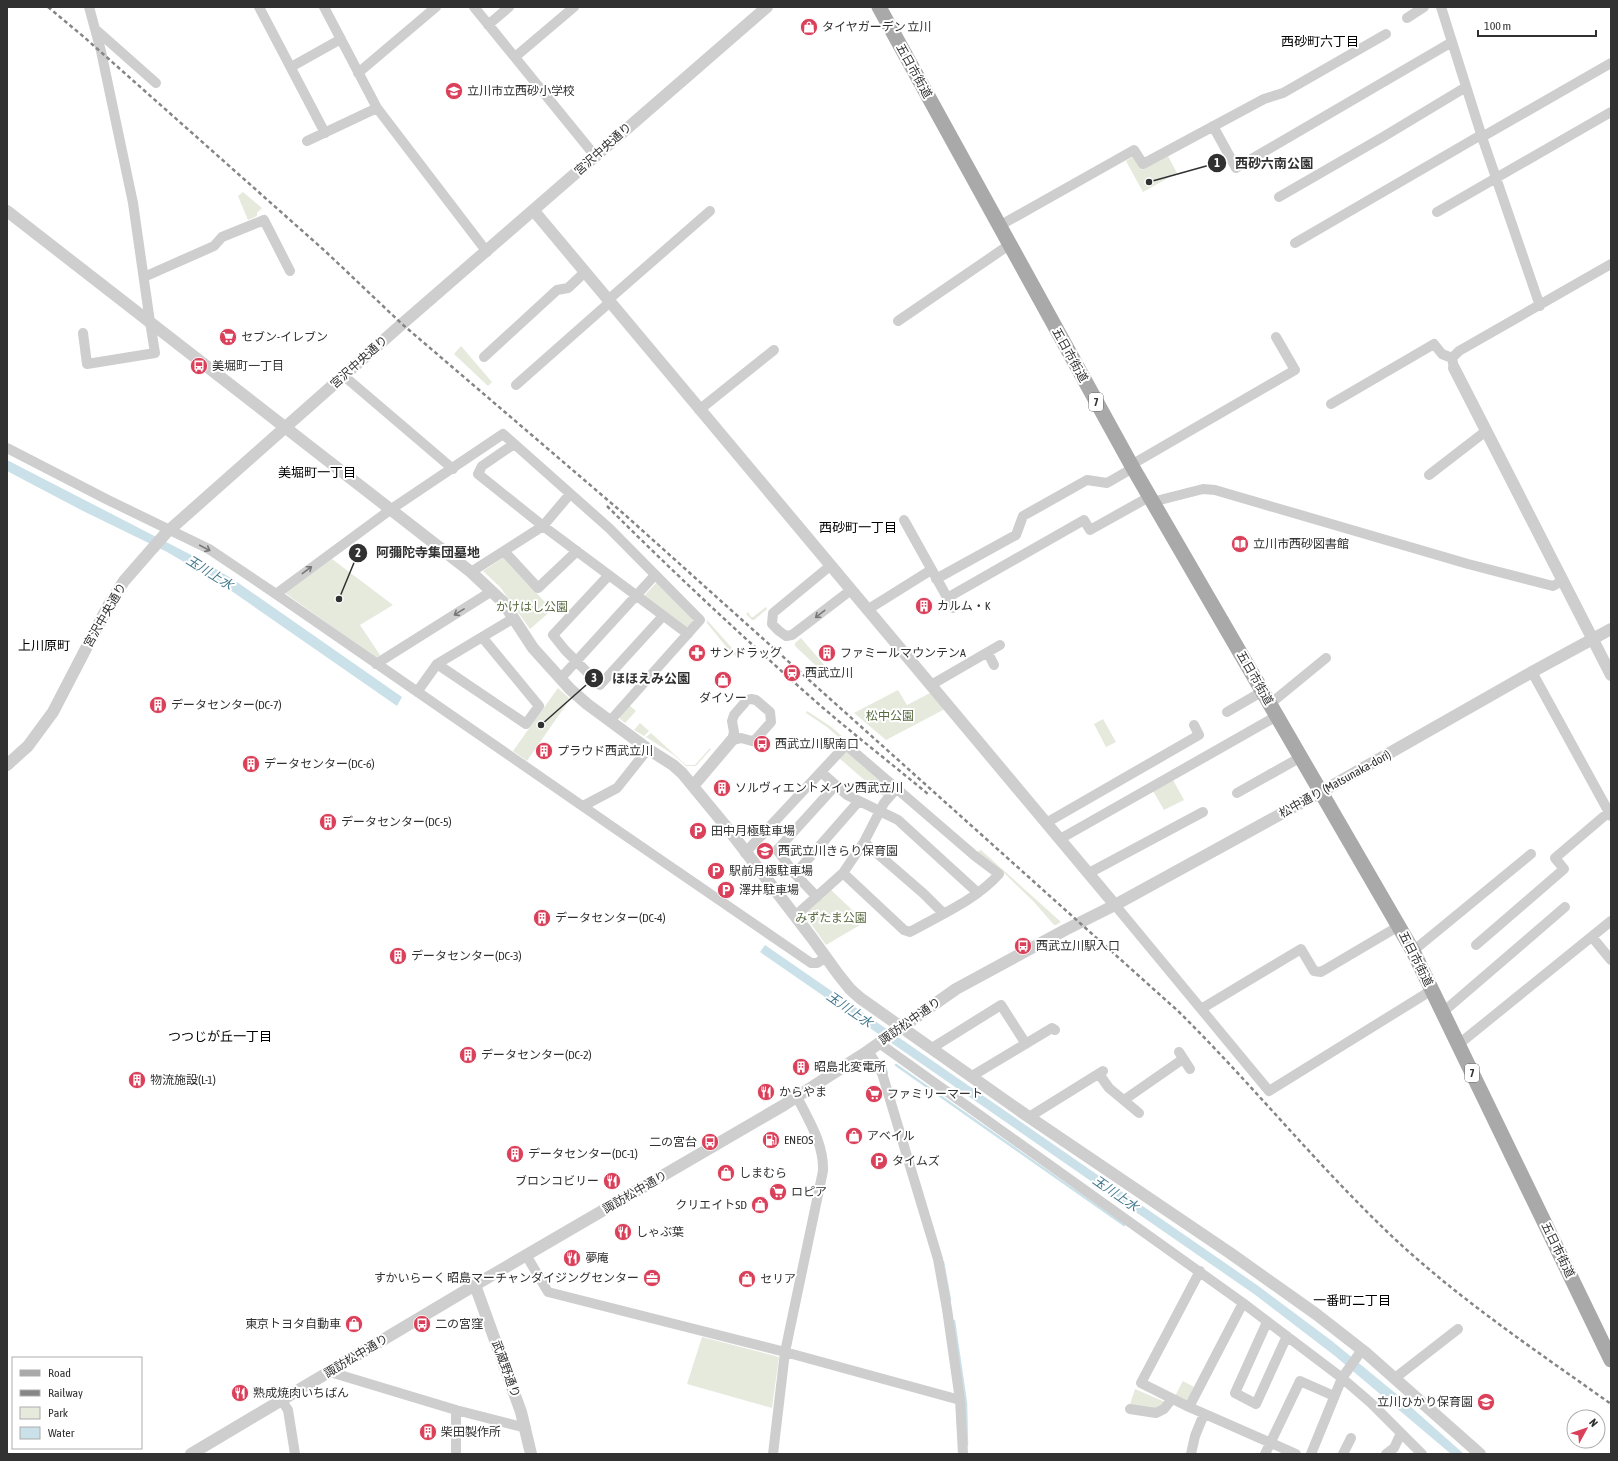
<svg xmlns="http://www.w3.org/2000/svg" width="1618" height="1461" viewBox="0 0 1618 1461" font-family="'Asap Condensed','Noto Sans JP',sans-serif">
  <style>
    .green { fill: #e5eadd }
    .water { fill: #cbe1e9 }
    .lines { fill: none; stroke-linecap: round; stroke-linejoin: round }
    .stream { stroke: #cbe1e9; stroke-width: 2.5 }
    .minor { stroke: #cecece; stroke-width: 10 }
    .tertiary { stroke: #cecece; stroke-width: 12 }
    .primary { stroke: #a9a9a9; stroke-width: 15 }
    .rail { stroke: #868686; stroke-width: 2.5; stroke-dasharray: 4 3; stroke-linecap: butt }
    .oneway { stroke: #787878 }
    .labels { text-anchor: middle; stroke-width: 4; stroke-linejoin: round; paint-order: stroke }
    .shield { fill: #fff; stroke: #6f6f6f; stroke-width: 1 }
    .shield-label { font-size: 11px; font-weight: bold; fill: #313131 }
    .poi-label { font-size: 12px; fill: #313131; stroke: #fff; text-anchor: start }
    .street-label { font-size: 12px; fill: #313131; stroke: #fff }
    .park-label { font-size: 12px; fill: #586a40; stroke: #fff }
    .neighbourhood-label { font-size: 13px; fill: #000; stroke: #fff }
    .water-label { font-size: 13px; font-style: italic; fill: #43798f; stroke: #fff }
    .leader { fill: none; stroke: #313131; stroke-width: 1.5 }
    .callout-dot { fill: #313131; stroke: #fff; stroke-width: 1.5 }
    .mark-label { font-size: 12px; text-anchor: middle; font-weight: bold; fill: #fff }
    .callout-label { font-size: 13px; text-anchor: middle; font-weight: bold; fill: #313131; stroke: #fff; stroke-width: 4; stroke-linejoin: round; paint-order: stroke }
  </style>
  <rect width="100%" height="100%" fill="#fff"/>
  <path class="green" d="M1134 156 1142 170 1168 156 1177 173 1143 192 1126 161Z
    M243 192 262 208 257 213V216L248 220 238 196Z
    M461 346 492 382 488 386 454 354Z
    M504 557 552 610 530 629 500 587 483 571Z
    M332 559 393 605 360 625 380 655 376 658 285 593Z
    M657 582 694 619 687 627 644 596Z
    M766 607 767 609 754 620H752L746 614 748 612 751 617H753Z
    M707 620 740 657 738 658 728 649 707 623Z
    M801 638 831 673 827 676 795 646V643Z
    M558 688 570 699 527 761 513 751Z
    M898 690 907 705 930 693 945 709 886 740 854 713Z
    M629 705 636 711 625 723 620 719V715Z
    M807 711 830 726 844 738 842 740 827 727 806 713Z
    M1103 719 1116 742 1106 747 1094 724Z
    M640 723 649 731 644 736 634 730Z
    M651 733 686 765H695L710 748 711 749 696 766H686L674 755 646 737Z
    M845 752H849L888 787 889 791 884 797 839 758Z
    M1173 780 1184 800 1164 810 1153 791Z
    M981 850 1061 922 1056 925H1054L1034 902 1001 870 975 853Z
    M830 889 865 922 826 945 803 913Z
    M702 1337 779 1357 772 1408 687 1384Z
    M1183 1381 1194 1387 1186 1403 1175 1396Z
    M1135 1389 1165 1402 1157 1410 1130 1404Z"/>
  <path class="water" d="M7 460 203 561 237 582 402 697 397 706 220 583 167 552 81 510 7 471Z
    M765 945 1257 1285 1332 1341 1394 1392 1464 1454H1451L1335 1356 1254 1294 760 952Z"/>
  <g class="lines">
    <path class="stream" d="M883 1060 887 1073
      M896 1065 1124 1225
      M943 1262 950 1300
      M954 1321 966 1403 967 1445"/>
    <path class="minor" d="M259 7 325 133
      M324 7 377 108 487 252
      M474 7 596 157
      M1441 7 1482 137 1540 306
      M1407 18 1424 7
      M488 25 509 7
      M95 29 156 83
      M515 57 574 7
      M291 67 341 39
      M358 73 436 7
      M1213 126 1236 168 1452 42
      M1482 137 1611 63
      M307 141 377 108
      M1279 197 1383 137 1466 87
      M1437 212 1611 112
      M999 226 1134 150 1143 164 1264 99 1283 93 1386 34
      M1295 243 1481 135
      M144 277 214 246 222 237 264 220 290 271
      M608 300 710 211
      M898 321 1009 245
      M83 333 87 364 155 353 150 322 133 203 101 51 89 7
      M484 357 557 290 568 288 585 272
      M1454 368 1452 358 1459 351 1611 264
      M344 376 453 469
      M516 385 610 302
      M1331 404 1434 344 1442 354 1452 358
      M699 410 774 350
      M514 444 482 466 478 474 543 526 688 634
      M7 448 108 500 209 549 276 594 620 832 811 963H817L825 958
      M1131 465 1295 370 1276 337
      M1429 475 1486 431
      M1152 502 1203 489 1215 490 1468 564 1553 586 1562 581
      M904 520 953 608
      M504 551 538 588 577 551
      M830 566 773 613 772 624 779 631 786 636 792 635 851 590
      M471 572 543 526 570 494
      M609 575 553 635 565 650 600 685 663 616
      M936 579 1016 535 1023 516 1087 480 1107 483 1133 468
      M276 594 390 510 503 434 609 528 700 620 610 721
      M947 598 1084 520 1090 530 1149 497
      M867 610 931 570
      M988 653 994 665
      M376 664 492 591
      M437 664 526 724 539 706 482 637
      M1532 672 1611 816
      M560 679 655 575
      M931 685 1000 645
      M417 692 437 664 514 618
      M751 699 756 700 770 712 771 722 756 739 752 741 741 738 732 740 734 732 732 721 734 715 747 700Z
      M1270 704 1326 658
      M1227 712 1263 691
      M821 772 847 795 898 820 978 893
      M1237 793 1301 757
      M583 806 617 788 648 749
      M1046 823 1199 735 1194 725
      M1060 839 1277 716
      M864 842 924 894 943 913
      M745 853 846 745 975 856 999 874C976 900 940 915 910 932L904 930 843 873
      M1089 873 1203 812
      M795 874 859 801
      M817 897 795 874 777 850 836 785
      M1115 905 1269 1091 1432 990
      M795 916 843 873 864 842 884 803 896 789
      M1592 937 1611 960
      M1476 945 1564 869 1555 858 1609 812
      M1413 951 1531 854
      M1201 1009 1301 949 1314 971 1321 972 1399 926
      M1443 1012 1565 907
      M879 1043 1243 1303 1342 1378 1371 1403 1422 1454
      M1459 1044 1611 921
      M932 1048 1001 1005 1026 1044
      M868 1051 882 1073 938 1259 947 1309 960 1400 963 1454
      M1179 1052 1190 1069
      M1099 1074 1109 1088 1139 1113
      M972 1076 1052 1028 1055 1030
      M1124 1100 1183 1059
      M1029 1117 1103 1071
      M526 1255 548 1292 785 1352 960 1400
      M1243 1303 1189 1407 1296 1454
      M1267 1322 1235 1393 1256 1404 1287 1336
      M330 1372 456 1410 526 1428
      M1395 1378 1458 1329
      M282 1401 288 1410 295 1454
      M1189 1407 1141 1383 1200 1271
      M1130 1409 1156 1413 1164 1409 1172 1399
      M456 1410V1454
      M773 1454 785 1352 823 1171C824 1144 809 1121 797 1097
      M1191 1454 1195 1436 1204 1414
      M1265 1454 1300 1381 1334 1396
      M1311 1454 1342 1378 1362 1350
      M1343 1454 1351 1438
      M1386 1454 1394 1448 1401 1433"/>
    <path class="tertiary" d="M7 211 471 572 503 602 533 648 570 689 587 704 648 749 673 765 682 773 729 830 812 938 838 974 850 989 860 998 1023 1113 1230 1253 1316 1314 1366 1353 1480 1454
      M534 211 1115 905
      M1454 368 1611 675
      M7 765 28 746 53 712 108 606 124 581 166 533 402 324 767 7
      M693 786 732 740
      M475 1285 521 1412 531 1454
      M191 1454 475 1285 784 1105 868 1051 956 989 1065 930 1115 905 1321 792 1532 672 1611 629"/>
    <path class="primary" d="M879 7 1133 468 1413 951 1611 1360"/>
    <path class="rail" d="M48 7 84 37 325 251 402 324 624 514 1178 1011C1253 1085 1320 1169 1397 1241 1463 1302 1538 1352 1611 1404
      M607 506C676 575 748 642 822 707 857 737 893 765 928 794"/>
  </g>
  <defs><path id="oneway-shaft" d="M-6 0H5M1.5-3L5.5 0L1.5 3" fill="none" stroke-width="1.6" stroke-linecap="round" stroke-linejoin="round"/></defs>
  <g class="oneway">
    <use href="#oneway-shaft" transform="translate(205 548) rotate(28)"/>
    <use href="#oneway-shaft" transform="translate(307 570) rotate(-37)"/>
    <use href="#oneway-shaft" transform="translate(459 612) rotate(148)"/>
    <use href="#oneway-shaft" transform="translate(820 614) rotate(142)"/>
  </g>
  <defs>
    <symbol id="shop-disc" viewBox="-11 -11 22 22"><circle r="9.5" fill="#db405b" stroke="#fff"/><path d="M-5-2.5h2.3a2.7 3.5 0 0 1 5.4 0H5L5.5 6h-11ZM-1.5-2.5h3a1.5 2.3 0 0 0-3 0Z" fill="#fff"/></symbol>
    <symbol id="school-disc" viewBox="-11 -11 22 22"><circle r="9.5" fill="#db405b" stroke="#fff"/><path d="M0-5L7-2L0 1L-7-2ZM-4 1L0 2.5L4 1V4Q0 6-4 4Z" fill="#fff"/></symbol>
    <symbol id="supermarket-disc" viewBox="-11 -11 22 22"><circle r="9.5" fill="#db405b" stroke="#fff"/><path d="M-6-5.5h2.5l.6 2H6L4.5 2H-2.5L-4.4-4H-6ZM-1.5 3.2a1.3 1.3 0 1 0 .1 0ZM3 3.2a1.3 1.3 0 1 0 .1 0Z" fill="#fff"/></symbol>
    <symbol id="bus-disc" viewBox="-11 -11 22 22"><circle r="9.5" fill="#db405b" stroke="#fff"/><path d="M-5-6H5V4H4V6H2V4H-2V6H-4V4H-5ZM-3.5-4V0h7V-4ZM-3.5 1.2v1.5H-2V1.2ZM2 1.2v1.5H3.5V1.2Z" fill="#fff"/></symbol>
    <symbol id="library-disc" viewBox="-11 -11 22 22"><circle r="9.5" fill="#db405b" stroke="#fff"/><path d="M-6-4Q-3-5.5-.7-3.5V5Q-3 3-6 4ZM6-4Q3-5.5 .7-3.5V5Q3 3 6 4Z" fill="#fff"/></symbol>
    <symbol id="building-disc" viewBox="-11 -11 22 22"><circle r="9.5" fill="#db405b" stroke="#fff"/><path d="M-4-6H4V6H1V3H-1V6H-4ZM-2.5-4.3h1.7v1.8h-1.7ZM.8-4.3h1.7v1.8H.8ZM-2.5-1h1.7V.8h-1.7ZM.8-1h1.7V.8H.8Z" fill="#fff"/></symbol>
    <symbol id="pharmacy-disc" viewBox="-11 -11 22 22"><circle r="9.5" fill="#db405b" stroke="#fff"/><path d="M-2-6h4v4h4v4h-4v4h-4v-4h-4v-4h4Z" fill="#fff"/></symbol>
    <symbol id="station-disc" viewBox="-11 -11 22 22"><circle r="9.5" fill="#db405b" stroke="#fff"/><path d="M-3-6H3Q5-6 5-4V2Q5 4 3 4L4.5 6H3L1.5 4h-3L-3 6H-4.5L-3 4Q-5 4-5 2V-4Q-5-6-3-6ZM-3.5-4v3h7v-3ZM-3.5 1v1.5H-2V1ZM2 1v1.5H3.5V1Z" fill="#fff"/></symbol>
    <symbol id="parking-disc" viewBox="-11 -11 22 22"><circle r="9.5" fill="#db405b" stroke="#fff"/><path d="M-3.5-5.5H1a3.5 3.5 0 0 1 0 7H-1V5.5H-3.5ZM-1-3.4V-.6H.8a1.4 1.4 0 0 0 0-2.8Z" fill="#fff"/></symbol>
    <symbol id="restaurant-disc" viewBox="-11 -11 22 22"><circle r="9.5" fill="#db405b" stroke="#fff"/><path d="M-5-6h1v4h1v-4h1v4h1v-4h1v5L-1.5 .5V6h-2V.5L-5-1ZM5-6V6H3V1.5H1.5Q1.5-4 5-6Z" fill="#fff"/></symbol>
    <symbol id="fuel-disc" viewBox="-11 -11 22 22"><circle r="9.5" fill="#db405b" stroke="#fff"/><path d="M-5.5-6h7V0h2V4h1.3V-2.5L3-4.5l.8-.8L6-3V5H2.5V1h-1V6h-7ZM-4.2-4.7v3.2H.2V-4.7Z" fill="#fff"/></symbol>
    <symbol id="office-disc" viewBox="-11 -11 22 22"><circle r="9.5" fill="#db405b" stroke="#fff"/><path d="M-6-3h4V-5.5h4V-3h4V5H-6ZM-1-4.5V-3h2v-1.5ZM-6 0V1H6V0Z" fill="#fff"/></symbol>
  </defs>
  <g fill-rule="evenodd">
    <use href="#shop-disc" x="799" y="17" width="20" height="20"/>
    <use href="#school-disc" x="444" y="81" width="20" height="20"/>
    <use href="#supermarket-disc" x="218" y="327" width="20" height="20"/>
    <use href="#bus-disc" x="189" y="356" width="20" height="20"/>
    <use href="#library-disc" x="1230" y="534" width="20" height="20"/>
    <use href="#building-disc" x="914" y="596" width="20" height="20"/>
    <use href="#pharmacy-disc" x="687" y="643" width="20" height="20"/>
    <use href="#building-disc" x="817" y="643" width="20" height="20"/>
    <use href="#station-disc" x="782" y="663" width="20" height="20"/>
    <use href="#shop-disc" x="713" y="670" width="20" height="20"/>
    <use href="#building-disc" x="148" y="695" width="20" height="20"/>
    <use href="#bus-disc" x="752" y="734" width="20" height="20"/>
    <use href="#building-disc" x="534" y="741" width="20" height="20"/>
    <use href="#building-disc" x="241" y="754" width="20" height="20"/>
    <use href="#building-disc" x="712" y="778" width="20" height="20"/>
    <use href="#building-disc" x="318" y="812" width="20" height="20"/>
    <use href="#parking-disc" x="688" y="821" width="20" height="20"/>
    <use href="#school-disc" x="755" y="841" width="20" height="20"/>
    <use href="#parking-disc" x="706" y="861" width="20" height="20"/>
    <use href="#parking-disc" x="716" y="880" width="20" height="20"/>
    <use href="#building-disc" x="532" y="908" width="20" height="20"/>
    <use href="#bus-disc" x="1013" y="936" width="20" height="20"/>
    <use href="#building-disc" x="388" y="946" width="20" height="20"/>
    <use href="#building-disc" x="458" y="1045" width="20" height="20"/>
    <use href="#building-disc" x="791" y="1057" width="20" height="20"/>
    <use href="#building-disc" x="127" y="1070" width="20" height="20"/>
    <use href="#restaurant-disc" x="756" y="1082" width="20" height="20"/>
    <use href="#supermarket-disc" x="864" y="1084" width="20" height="20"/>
    <use href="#shop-disc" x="844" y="1126" width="20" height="20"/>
    <use href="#fuel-disc" x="761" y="1130" width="20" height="20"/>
    <use href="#bus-disc" x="700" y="1132" width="20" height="20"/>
    <use href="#building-disc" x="505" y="1144" width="20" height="20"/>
    <use href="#parking-disc" x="869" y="1151" width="20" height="20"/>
    <use href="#shop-disc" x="716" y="1163" width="20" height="20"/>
    <use href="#restaurant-disc" x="602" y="1171" width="20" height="20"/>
    <use href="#supermarket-disc" x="768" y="1182" width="20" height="20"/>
    <use href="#shop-disc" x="750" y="1195" width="20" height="20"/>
    <use href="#restaurant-disc" x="613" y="1222" width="20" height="20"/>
    <use href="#restaurant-disc" x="562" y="1248" width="20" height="20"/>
    <use href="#office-disc" x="642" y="1268" width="20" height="20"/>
    <use href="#shop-disc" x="737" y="1269" width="20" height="20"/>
    <use href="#shop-disc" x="344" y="1314" width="20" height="20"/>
    <use href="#bus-disc" x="412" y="1314" width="20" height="20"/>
    <use href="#restaurant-disc" x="230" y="1383" width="20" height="20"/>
    <use href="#school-disc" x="1476" y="1392" width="20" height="20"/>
    <use href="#building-disc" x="418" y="1422" width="20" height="20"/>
  </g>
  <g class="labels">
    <g class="shield">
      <rect x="1089" y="393" width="14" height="18" rx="3"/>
      <rect x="1465" y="1064" width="14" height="18" rx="3"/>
    </g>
    <g class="shield-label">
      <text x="1096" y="406">7</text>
      <text x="1472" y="1077">7</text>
    </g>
    <g class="poi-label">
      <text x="822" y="31">タイヤガーデン 立川</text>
      <text x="467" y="95">立川市立西砂小学校</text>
      <text x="241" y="341">セブン-イレブン</text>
      <text x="212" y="370">美堀町一丁目</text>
      <text x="1253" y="548">立川市西砂図書館</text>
      <text x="937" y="610">カルム・K</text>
      <text x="710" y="657">サンドラッグ</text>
      <text x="840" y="657">ファミールマウンテンA</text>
      <text x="805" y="677">西武立川</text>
      <text x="723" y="702" text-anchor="middle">ダイソー</text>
      <text x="171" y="709">データセンター(DC-7)</text>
      <text x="775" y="748">西武立川駅南口</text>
      <text x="557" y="755">プラウド西武立川</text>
      <text x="264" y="768">データセンター(DC-6)</text>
      <text x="735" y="792">ソルヴィエントメイツ西武立川</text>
      <text x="341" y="826">データセンター(DC-5)</text>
      <text x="711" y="835">田中月極駐車場</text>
      <text x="778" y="855">西武立川きらり保育園</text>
      <text x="729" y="875">駅前月極駐車場</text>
      <text x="739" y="894">澤井駐車場</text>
      <text x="555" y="922">データセンター(DC-4)</text>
      <text x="1036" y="950">西武立川駅入口</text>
      <text x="411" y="960">データセンター(DC-3)</text>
      <text x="481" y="1059">データセンター(DC-2)</text>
      <text x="814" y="1071">昭島北変電所</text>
      <text x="150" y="1084">物流施設(L-1)</text>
      <text x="779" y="1096">からやま</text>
      <text x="887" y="1098">ファミリーマート</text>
      <text x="867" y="1140">アベイル</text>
      <text x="784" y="1144">ENEOS</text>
      <text x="697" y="1146" text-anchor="end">二の宮台</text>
      <text x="528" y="1158">データセンター(DC-1)</text>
      <text x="892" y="1165">タイムズ</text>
      <text x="739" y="1177">しまむら</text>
      <text x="599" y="1185" text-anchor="end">ブロンコビリー</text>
      <text x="791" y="1196">ロピア</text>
      <text x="747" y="1209" text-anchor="end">クリエイトSD</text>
      <text x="636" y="1236">しゃぶ葉</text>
      <text x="585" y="1262">夢庵</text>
      <text x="639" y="1282" text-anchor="end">すかいらーく 昭島マーチャンダイジングセンター</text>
      <text x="760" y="1283">セリア</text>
      <text x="341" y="1328" text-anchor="end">東京トヨタ自動車</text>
      <text x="435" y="1328">二の宮窪</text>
      <text x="253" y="1397">熟成焼肉いちばん</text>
      <text x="1473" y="1406" text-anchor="end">立川ひかり保育園</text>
      <text x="441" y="1436">柴田製作所</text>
    </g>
    <g class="street-label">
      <text transform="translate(914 71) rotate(61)" y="4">五日市街道</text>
      <text transform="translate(603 149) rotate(-42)" y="4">宮沢中央通り</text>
      <text transform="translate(1070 355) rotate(61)" y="4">五日市街道</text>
      <text transform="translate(359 362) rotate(-42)" y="4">宮沢中央通り</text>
      <text transform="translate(105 615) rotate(-60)" y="4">宮沢中央通り</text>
      <text transform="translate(1255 678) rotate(60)" y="4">五日市街道</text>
      <text transform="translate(1335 784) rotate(-29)" y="4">松中通り (Matsunaka-dori)</text>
      <text transform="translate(1416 959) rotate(63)" y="4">五日市街道</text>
      <text transform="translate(910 1021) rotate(-35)" y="4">諏訪松中通り</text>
      <text transform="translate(635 1192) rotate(-30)" y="4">諏訪松中通り</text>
      <text transform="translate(1558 1250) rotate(64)" y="4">五日市街道</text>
      <text transform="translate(356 1356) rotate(-31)" y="4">諏訪松中通り</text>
      <text transform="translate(506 1369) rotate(70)" y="4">武蔵野通り</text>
    </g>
    <g class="park-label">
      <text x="532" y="611">かけはし公園</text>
      <text x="890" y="720">松中公園</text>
      <text x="831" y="922">みずたま公園</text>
    </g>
    <g class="neighbourhood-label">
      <text x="1320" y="46">西砂町六丁目</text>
      <text x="317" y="477">美堀町一丁目</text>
      <text x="858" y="532">西砂町一丁目</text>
      <text x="44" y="650">上川原町</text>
      <text x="220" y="1041">つつじが丘一丁目</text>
      <text x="1352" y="1305">一番町二丁目</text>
    </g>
    <g class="water-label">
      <text transform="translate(210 572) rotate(32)" y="5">玉川上水</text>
      <text transform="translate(850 1009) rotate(35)" y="5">玉川上水</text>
      <text transform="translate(1116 1193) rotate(35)" y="5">玉川上水</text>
    </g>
  </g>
  <path class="leader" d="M1149 182L1217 163M339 599L358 553M541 725L594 678"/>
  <g class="callout-dot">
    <circle cx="1149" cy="182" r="4"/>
    <circle cx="339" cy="599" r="4"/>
    <circle cx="541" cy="725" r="4"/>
    <circle cx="1217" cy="163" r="10"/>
    <circle cx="358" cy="553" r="10"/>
    <circle cx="594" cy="678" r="10"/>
  </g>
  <g class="mark-label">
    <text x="1217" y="167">1</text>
    <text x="358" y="557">2</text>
    <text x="594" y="682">3</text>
  </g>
  <g class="callout-label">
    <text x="1274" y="168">西砂六南公園</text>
    <text x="428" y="557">阿彌陀寺集団墓地</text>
    <text x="651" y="683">ほほえみ公園</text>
  </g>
  <rect width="1618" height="1461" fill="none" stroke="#313131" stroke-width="16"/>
  <rect x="12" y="1357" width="130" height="92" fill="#ffffff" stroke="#adadad"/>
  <rect x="20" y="1370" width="20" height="6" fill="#a9a9a9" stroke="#adadad"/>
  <text x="48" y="1377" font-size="12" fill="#313131">Road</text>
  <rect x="20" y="1390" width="20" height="6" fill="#868686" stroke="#adadad"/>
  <text x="48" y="1397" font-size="12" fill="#313131">Railway</text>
  <rect x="20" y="1407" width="20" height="12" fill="#e5eadd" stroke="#adadad"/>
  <text x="48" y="1417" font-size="12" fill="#313131">Park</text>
  <rect x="20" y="1427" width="20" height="12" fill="#cbe1e9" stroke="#adadad"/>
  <text x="48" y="1437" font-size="12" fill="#313131">Water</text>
  <g transform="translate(1586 1429) rotate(50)"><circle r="19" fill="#ffffff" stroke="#adadad"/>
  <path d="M0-3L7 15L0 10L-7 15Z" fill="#db405b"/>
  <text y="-6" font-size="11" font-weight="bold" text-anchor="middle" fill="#313131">N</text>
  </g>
  <path d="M1478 30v6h118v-6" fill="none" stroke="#313131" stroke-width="2"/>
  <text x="1484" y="30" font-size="12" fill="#313131" stroke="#ffffff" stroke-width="3" paint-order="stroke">100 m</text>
</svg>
